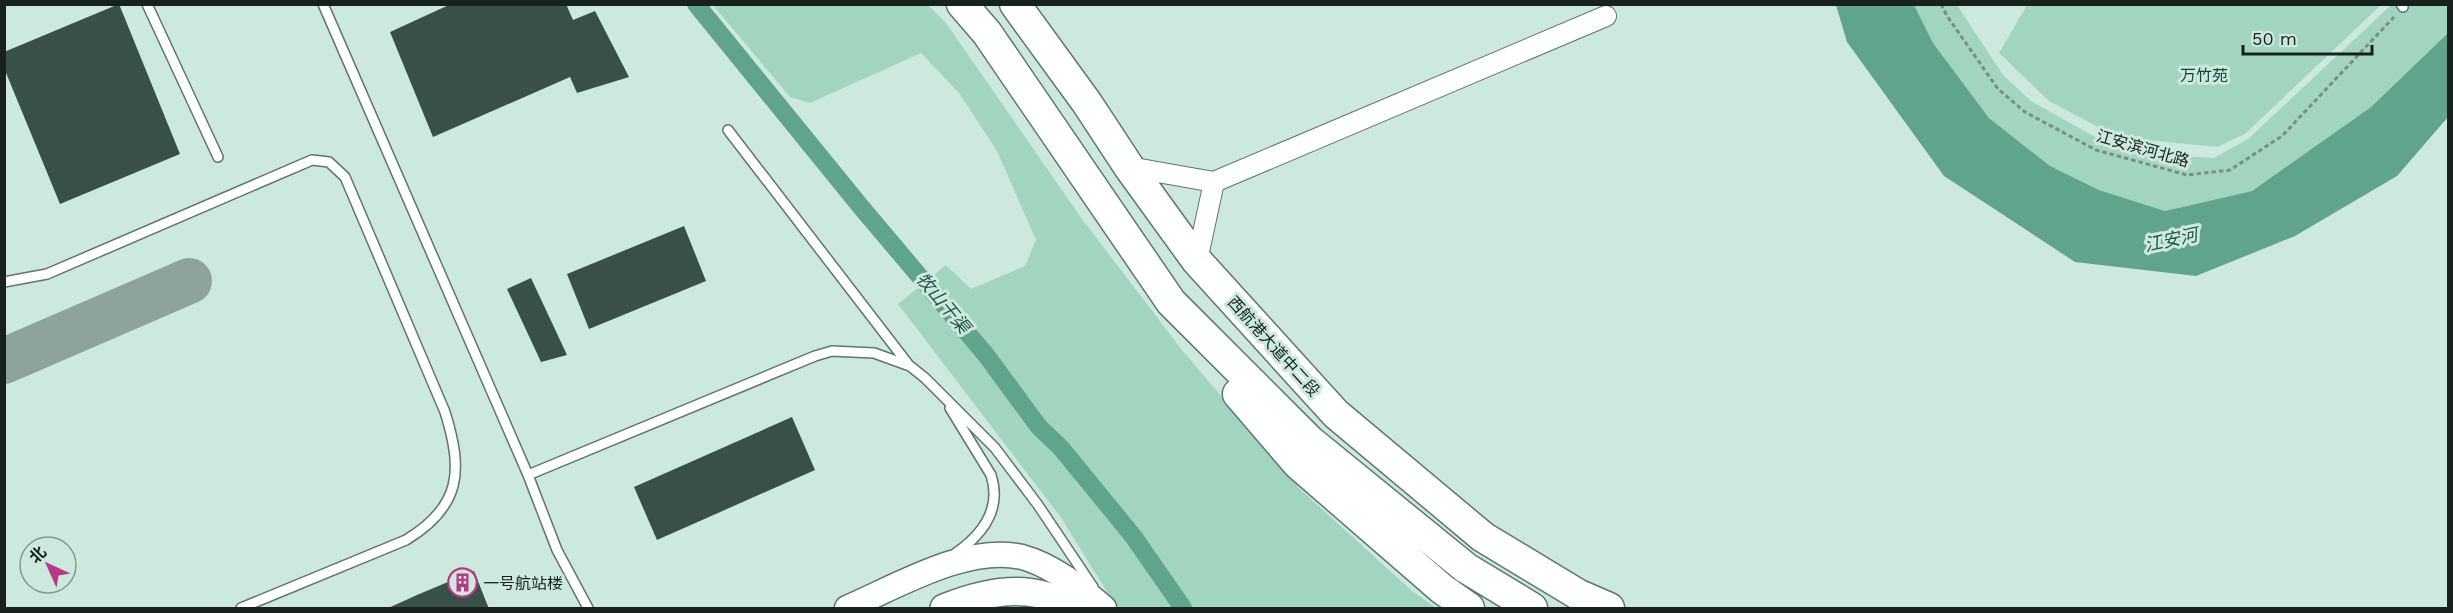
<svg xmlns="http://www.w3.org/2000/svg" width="2453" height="613" viewBox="0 0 2453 613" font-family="'Work Sans','Noto Sans SC',sans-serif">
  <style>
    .green { fill: #a1d5c0 }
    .water { fill: #60a58b }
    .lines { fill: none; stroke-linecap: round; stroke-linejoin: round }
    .canal { stroke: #60a58b; stroke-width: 18 }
    .taxiway { stroke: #8ea49a; stroke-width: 46 }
    .building { fill: #385046 }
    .service-casing { stroke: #5d776c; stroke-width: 12 }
    .minor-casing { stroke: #5d776c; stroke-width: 22 }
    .tertiary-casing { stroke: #5d776c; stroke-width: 27 }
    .secondary-casing { stroke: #5d776c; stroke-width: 30 }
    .primary-casing { stroke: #5d776c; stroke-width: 33 }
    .path { stroke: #7a8e85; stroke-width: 3; stroke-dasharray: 4.5 3; stroke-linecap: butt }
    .service { stroke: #fff; stroke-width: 9 }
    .minor { stroke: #fff; stroke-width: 20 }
    .tertiary { stroke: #fff; stroke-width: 24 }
    .secondary { stroke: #fff; stroke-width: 27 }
    .primary { stroke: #fff; stroke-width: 30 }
    .labels { text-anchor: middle; stroke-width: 6; stroke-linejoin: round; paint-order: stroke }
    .park-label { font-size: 16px; fill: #0e4937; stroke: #cde9dd }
    .street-label { font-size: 16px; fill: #17221d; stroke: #cde9dd }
    .poi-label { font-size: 16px; fill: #17221d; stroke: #cde9dd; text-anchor: start }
    .water-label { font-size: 18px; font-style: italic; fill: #205745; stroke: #cde9dd }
  </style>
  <rect width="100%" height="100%" fill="#cde9dd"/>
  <path class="green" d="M713 5H928L946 23 1082 219 1182 350 1301 490 1412 591 1436 608H1117L1062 519 898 304 946 265 971 289 1025 266 1036 240 997 151 959 93 921 53 810 103 790 97Z
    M1914 5H1957L2003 75 2031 101 2104 142 2163 155 2214 158 2248 139 2391 5H2448V33L2371 107 2252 191 2165 211 2099 190 2050 166 1989 118 1933 43Z
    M2027 5V4L2381 5 2245 134 2217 147 2117 137 2049 101 1999 53Z"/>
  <path class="water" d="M1836 5H1914L1933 43 1989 118 2050 166 2099 190 2165 211 2252 191 2371 107 2448 33V117L2397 176 2295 236 2196 276 2075 262 1944 176 1847 42Z"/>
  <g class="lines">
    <path class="canal" d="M696 4 861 207 986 355 1039 427 1061 448 1133 536 1183 608"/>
    <path class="taxiway" d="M4 361 189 281"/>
  </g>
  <path class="building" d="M119 4 180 154 60 204 4 68V52Z
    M451 4H566L573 20 595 11 629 77 577 93 570 77 433 137 390 32Z
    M684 226 706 281 589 329 567 274Z
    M531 278 567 355 541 362 507 289Z
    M792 417 815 470 657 540 634 487Z
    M474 571 489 609H386L417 595Z"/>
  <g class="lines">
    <defs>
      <path id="service" d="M147 4 218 157
        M323 4 528 475
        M2401 4 2403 7
        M728 130 908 364
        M4 282 47 274 312 160 329 162 345 177 445 412C463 470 462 506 406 540L241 608
        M950 408 991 475C1002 509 983 534 956 553
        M588 608 557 550 528 475 815 356 832 351 874 353 910 366 925 378 995 448 1038 505 1093 587"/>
      <path id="minor" d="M1129 167 1214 182 1606 16
        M1197 261 1214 182"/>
      <path id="tertiary" d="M847 608C896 587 967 544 1022 557 1052 565 1081 588 1104 608"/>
      <path id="secondary" d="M944 608C983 592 1033 581 1071 608"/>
      <path id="primary" d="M962 4 987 33 1171 302 1310 441 1466 568 1532 608
        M1015 4 1087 103 1129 167 1197 261 1336 414 1483 537 1579 595 1609 608
        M1238 394 1298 464 1442 589 1469 608"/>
    </defs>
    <use href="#service" class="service-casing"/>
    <use href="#minor" class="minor-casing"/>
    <use href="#tertiary" class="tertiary-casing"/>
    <use href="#secondary" class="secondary-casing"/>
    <use href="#primary" class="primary-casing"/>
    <path class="path" d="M1941 4 1947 16 1998 89 2025 112 2096 150 2187 175 2230 170 2282 136 2394 17"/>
    <use href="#service" class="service"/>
    <use href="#minor" class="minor"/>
    <use href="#tertiary" class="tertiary"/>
    <use href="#secondary" class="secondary"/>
    <use href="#primary" class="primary"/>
  </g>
  <defs>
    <symbol id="building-ring" viewBox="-11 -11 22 22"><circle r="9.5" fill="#cde9dd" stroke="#b83985" stroke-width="1.5"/><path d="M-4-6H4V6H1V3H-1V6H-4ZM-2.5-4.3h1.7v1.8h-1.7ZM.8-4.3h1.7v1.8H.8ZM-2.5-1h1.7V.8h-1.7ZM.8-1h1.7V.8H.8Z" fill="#b83985"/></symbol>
  </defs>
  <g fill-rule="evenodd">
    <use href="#building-ring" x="446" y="566" width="33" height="33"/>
  </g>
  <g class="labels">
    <g class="park-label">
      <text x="2204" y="81">万竹苑</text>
    </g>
    <g class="street-label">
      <text transform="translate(2143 148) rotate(16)" y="6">江安滨河北路</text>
      <text transform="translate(1274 346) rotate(48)" y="6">西航港大道中二段</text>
    </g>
    <g class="poi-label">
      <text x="483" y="589">一号航站楼</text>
    </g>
    <g class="water-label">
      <text transform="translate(2171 240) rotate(-12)" y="6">江安河</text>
      <text transform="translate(943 303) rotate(50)" y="6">牧山干渠</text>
    </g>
  </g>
  <rect width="2453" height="613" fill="none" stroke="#17221d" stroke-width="12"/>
  <g transform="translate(48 565) rotate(315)"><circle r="28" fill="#cde9dd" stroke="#849990" stroke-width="1.5"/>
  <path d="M0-4.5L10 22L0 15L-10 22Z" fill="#b83985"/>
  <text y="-9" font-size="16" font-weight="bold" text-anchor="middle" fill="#17221d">北</text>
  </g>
  <path d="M2243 45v9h129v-9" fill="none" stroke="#17221d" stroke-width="3"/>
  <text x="2252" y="45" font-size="18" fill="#17221d" stroke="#cde9dd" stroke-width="4.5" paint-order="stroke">50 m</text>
</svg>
